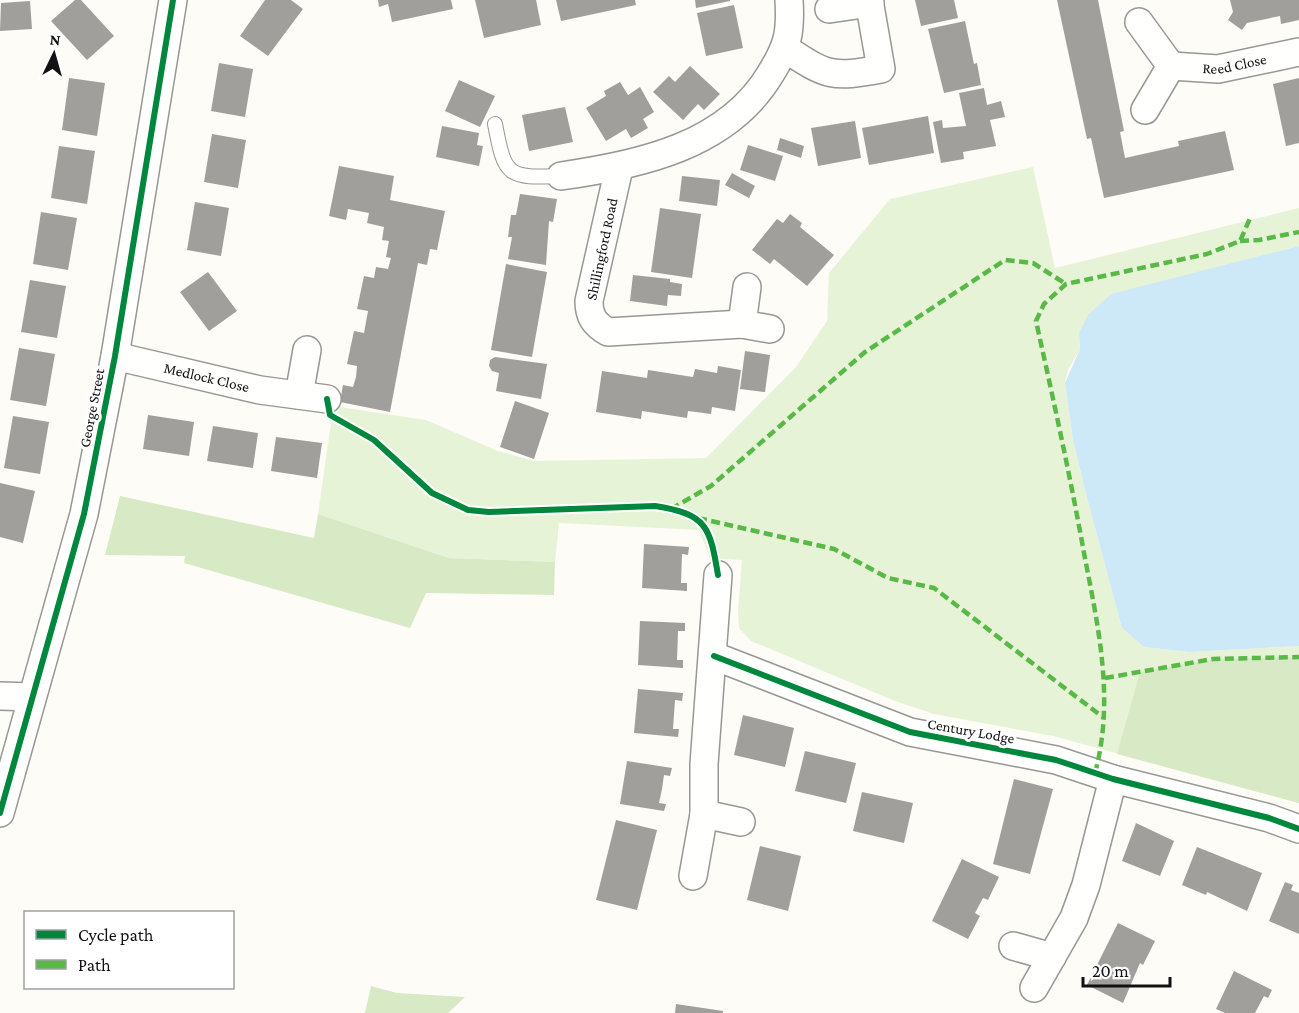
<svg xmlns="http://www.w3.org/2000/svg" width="1299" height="1013" viewBox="0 0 1299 1013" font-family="'Crimson Pro',serif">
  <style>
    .green { fill: #e7f3d7 }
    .forest { fill: #d8eac5 }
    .water { fill: #cde8f7 }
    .building { fill: #a19f9c }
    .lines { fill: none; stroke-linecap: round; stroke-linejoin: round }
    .service-casing { stroke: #979795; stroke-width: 16 }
    .minor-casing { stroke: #979795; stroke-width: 30 }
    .service { stroke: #fffffe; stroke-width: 14 }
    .minor { stroke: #fffffe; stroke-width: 27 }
    .quiet { stroke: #58b947; stroke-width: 4.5; stroke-dasharray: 9 4.5; stroke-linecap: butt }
    .cycleway-casing { stroke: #fff; stroke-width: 10 }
    .cycleway { stroke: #00873e; stroke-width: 6 }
    .labels { text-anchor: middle; stroke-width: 6; stroke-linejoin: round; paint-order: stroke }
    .street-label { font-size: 15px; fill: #111; stroke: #fff }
  </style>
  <rect width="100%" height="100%" fill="#fdfcf7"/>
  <path class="green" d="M1033 167 1055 268 1299 208V246L1279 251 1079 333 1080 349 1068 370 1065 383 1073 440 1087 498 1122 628 1144 647 1189 652 1299 646V803L1053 736 934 714 895 701 751 641 739 628 738 611 742 560 710 558 699 530 559 523 555 562 449 558 318 514 331 423 340 407 426 420 498 451 534 461 706 458 796 367 827 321 829 273 890 199Z"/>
  <path class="forest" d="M120 496 314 538 318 514 449 558 555 562 554 595 426 593 410 628 184 563 185 556 105 555Z
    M1299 657V803L1117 754 1140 672 1213 659Z
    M371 986 397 993 465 997 448 1013H365Z"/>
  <path class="water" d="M1299 246V646L1189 652 1144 647 1122 628 1087 498 1073 440 1065 383 1080 349 1079 333 1088 315 1111 294Z"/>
  <path class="building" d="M75 0H81L114 36 87 60 51 21Z
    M265 0H291L303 9 268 56 240 36Z
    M378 0H451L453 9 392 22 388 4 379 7Z
    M475 0H536L541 25 484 38Z
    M556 0H635L636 5 561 21Z
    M695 0H730V1L696 8Z
    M915 0H954L958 18 921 26Z
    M1057 0H1098L1124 131 1120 132 1125 158 1179 146 1178 141 1225 131 1234 170 1104 198 1091 138 1087 139Z
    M1230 0H1299V20L1281 24 1280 16 1247 23 1242 30 1228 20 1233 12Z
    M30 1 32 29 0 31 1 3Z
    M734 5 743 48 706 56 697 13Z
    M965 21 974 64 977 63 981 85 944 93 928 29Z
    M219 63 253 69 245 117 211 111Z
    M690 66 720 94 704 110 698 104 683 120 653 92 669 76 675 82Z
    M69 78 105 83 97 136 62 130Z
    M1299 78V143L1286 146 1273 84Z
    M459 80 495 96 480 127 445 111Z
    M620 82 628 95 640 87 654 112 643 119 648 128 631 138 626 129 606 141 586 108 606 96 604 91Z
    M984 88 987 105 1001 101 1005 117 990 120 996 146 963 152 964 159 941 163 933 122 942 120 943 128 966 126 959 93Z
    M565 107 573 142 529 151 522 115Z
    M928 116 934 153 869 165 862 128Z
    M855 121 861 158 818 166 811 128Z
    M442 126 479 133 477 145 483 146 479 166 436 157Z
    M212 134 246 140 238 188 204 182Z
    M780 138 804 146 801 158 777 150Z
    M748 145 783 156 775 181 740 170Z
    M59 146 95 151 87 204 51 198Z
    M339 166 394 176 390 200 445 211 437 250 430 249 427 265 418 263 390 412 340 402 343 385 353 387 356 377 357 366 347 364 354 331 364 333 368 311 357 309 364 276 374 278 376 267 388 269 391 258 386 257 389 241 382 240 384 227 367 223 369 213 348 209 346 220 329 216Z
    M732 173 755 186 749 198 725 185Z
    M682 176 720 180 717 206 679 201Z
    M520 194 557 199 553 222 549 221 546 265 508 259 512 237H508L511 215H516Z
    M195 202 229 208 221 256 187 250Z
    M660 208 701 214 692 278 651 272Z
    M41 212 77 218 68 270 33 264Z
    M790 214 802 223 800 227 834 255 807 286 774 259 770 264 752 250 777 219 783 223Z
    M506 264 547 272 532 357 491 350Z
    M208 272 237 311 209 331 180 292Z
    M633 275 670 279V282L682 284 681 296 668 295 667 306 630 301Z
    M30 280 66 286 57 338 21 332Z
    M19 348 55 354 46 406 10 400Z
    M745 351 770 355 765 392 740 389Z
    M495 357 547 364 541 399 496 391 499 373 492 371 489 366 490 360Z
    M718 366 741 370 735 411 712 407 711 414 688 411 687 418 642 411 641 419 596 412 602 371 647 378 648 370 693 377 695 369 717 373Z
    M515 401 549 413 534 459 500 447Z
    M148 415 194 422 189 456 143 449Z
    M13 416 49 422 40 474 4 468Z
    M213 426 258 433 253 468 207 461Z
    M276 437 322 443 317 478 271 471Z
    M0 483 35 491 23 543 0 537Z
    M644 544 689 547 688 555 682 554 681 583H687V591L642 588Z
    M640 621 685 623V631H678L677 660H683V668L638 665Z
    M638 689 683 693 682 701 675 700 673 729H679L678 737 634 733Z
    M743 715 794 728 785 767 734 755Z
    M805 751 856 763 846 803 795 791Z
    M627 761 672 768 670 776 664 775 662 789 659 803 666 804 664 811 620 804Z
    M1014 779 1053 789 1030 874 993 864Z
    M862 792 913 803 904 843 853 831Z
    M616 820 657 830 637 910 596 900Z
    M1136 823 1174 841 1160 876 1122 861Z
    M760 846 801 856 788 911 747 900Z
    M1197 847 1262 873 1247 911 1207 892 1206 895 1182 885Z
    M962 859 999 877 988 900 983 898 975 913 980 916 968 939 932 921Z
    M1285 882 1293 885 1291 890 1299 893V934L1269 921Z
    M1118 923 1155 941 1143 965 1140 963 1123 1003 1087 985Z
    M1234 971 1272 990 1268 998 1264 996 1255 1013H1225L1216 1009Z
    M676 1004 723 1011V1013H675Z"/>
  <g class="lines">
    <defs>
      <path id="service" d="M495 124C505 177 507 178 561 176"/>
      <g id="minor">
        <path d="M829 9 870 3"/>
        <path d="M1139 22 1171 66 1145 110"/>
        <path d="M786 49C827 76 832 78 881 69L869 0"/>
        <path id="s1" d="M1171 66 1218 69 1299 52"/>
        <path d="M619 168 589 301C589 316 594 324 608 332L742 324 770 329"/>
        <path d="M561 176C639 165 728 146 771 73 788 46 791 32 789 0"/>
        <path d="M742 324 747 287"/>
        <path id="s2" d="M115 356 260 390 327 399"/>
        <path d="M299 395 307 350"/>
        <path d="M714 656 910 732 1056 760 1113 779 1269 818 1299 829"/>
        <path d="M0 696 32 697"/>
        <path d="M0 813 84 514 115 356 173 0"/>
        <path d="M704 814 741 822"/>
        <path d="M693 876 704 814V764L718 575"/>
        <path d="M1013 946 1052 957"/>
        <path d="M1034 988 1074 918 1086 885 1113 779"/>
      </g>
    </defs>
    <use href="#service" class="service-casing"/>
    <use href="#minor" class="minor-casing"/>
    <use href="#service" class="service"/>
    <use href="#minor" class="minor"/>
    <path class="quiet" d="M1240 241 1259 240 1299 232
      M671 509 711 486 865 352 1005 260 1033 263 1066 284
      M698 518 834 549 888 578 934 588 1104 718
      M1105 678 1213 659 1299 657
      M1095 773C1115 699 1098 626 1084 553 1070 475 1053 398 1036 321L1044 304 1066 284 1207 254 1240 241 1251 216"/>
    <defs>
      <path id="cycleway" d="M327 399 330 415 374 440 432 493 468 510 489 512 655 506C707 514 710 527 718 575
        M714 656 910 732 1056 760 1113 779 1269 818 1299 829
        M0 813 84 514 115 356 173 0"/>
    </defs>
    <use href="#cycleway" class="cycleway-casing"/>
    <use href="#cycleway" class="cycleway"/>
  </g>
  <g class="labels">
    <g class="street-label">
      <text dy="5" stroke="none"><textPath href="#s1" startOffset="64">Reed Close</textPath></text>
      <text transform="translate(602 249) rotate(-78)" y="5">Shillingford Road</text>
      <text dy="5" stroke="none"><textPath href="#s2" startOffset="94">Medlock Close</textPath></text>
      <text transform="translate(92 408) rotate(-79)" y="5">George Street</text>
      <text transform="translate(971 731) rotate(10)" y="5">Century Lodge</text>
    </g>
  </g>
  <rect x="24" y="911" width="210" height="78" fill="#ffffff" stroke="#a0a0a0" stroke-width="1.5"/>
  <rect x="36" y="930" width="30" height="9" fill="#00873e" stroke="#a0a0a0" stroke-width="1.5"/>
  <text x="78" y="941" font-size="18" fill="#111111">Cycle path</text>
  <rect x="36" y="960" width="30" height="9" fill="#58b947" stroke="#a0a0a0" stroke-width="1.5"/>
  <text x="78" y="971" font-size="18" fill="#111111">Path</text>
  <g transform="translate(54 54) rotate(5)" stroke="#ffffff" stroke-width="4.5" paint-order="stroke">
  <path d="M0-4.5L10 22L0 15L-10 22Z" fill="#111111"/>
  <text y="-9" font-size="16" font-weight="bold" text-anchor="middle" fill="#111111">N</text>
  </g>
  <path d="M1083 977v9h87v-9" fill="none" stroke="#111111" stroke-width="3"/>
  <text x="1092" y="977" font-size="18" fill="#111111" stroke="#ffffff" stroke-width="4.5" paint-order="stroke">20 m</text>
</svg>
